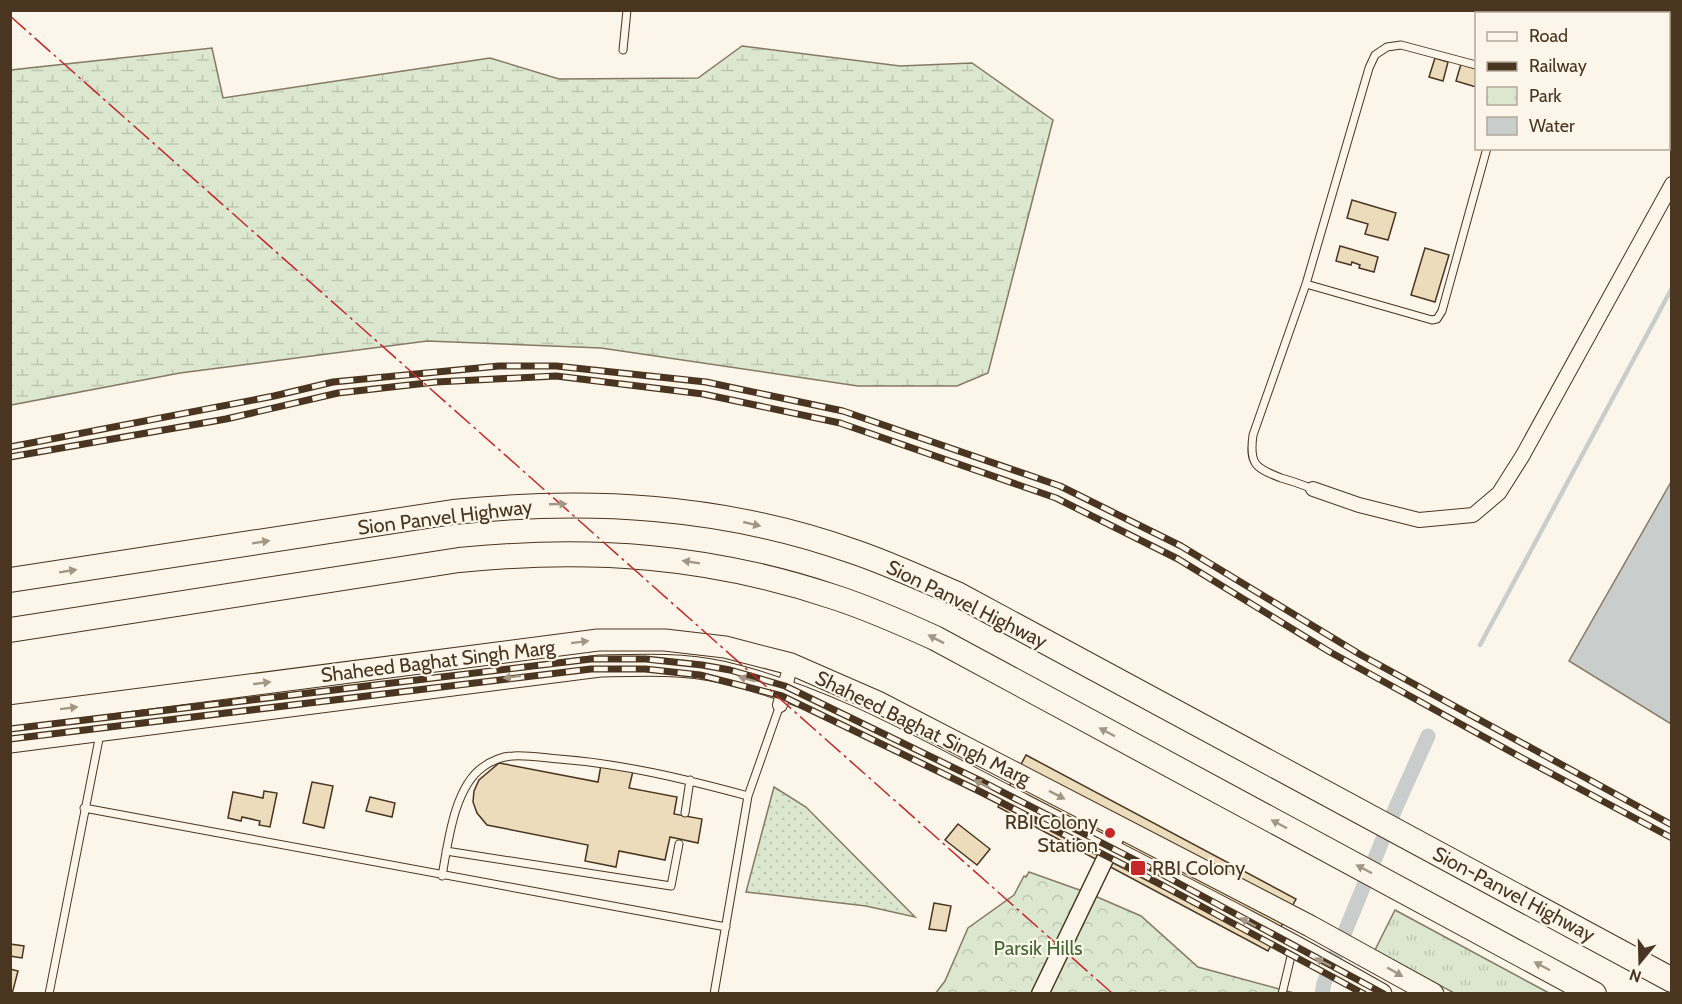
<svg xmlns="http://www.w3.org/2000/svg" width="1682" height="1004" viewBox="0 0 1682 1004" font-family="Cabin,sans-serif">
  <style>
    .grass { fill: url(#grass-dots); stroke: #887966; stroke-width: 1.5 }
    .forest { fill: url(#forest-crowns); stroke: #887966; stroke-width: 1.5 }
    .wetland { fill: url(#wetland-marsh); stroke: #887966; stroke-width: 1.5 }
    .park { fill: url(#park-tufts); stroke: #887966; stroke-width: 1.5 }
    .water { fill: #c9cecd; stroke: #887966; stroke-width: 1.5 }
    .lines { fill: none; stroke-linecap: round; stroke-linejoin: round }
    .stream { stroke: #c9cecd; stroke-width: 4.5 }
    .canal { stroke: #c9cecd; stroke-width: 15 }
    .building { fill: #ecdcbc; stroke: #4a3520; stroke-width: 1.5 }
    .service-casing { stroke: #4a3520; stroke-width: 9 }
    .minor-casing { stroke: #4a3520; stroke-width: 16 }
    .tertiary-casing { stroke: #4a3520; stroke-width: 19 }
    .primary-casing { stroke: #4a3520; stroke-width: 23 }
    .motorway-casing { stroke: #4a3520; stroke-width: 26 }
    .service { stroke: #fbf6e9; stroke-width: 7 }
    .minor { stroke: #fbf6e9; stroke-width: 14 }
    .tertiary { stroke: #fbf6e9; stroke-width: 16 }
    .primary { stroke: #fbf6e9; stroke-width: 21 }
    .motorway { stroke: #fbf6e9; stroke-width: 24 }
    .rail-casing { stroke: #4a3520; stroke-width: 7 }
    .rail { stroke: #fbf6e9; stroke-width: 4.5; stroke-dasharray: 14; stroke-linecap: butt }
    .power { stroke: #c62828; stroke-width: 1.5; stroke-dasharray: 21 4.5 3 4.5; stroke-linecap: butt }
    .oneway { fill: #a29684 }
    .poi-dot { fill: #c62828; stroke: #fbf6e9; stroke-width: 2 }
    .labels { text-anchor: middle; stroke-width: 4.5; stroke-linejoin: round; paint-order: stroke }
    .street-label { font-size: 20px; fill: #4a3520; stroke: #fbf6e9 }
    .poi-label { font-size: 20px; fill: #4a3520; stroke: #fbf6e9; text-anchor: end }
    .park-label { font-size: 20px; fill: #436837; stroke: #fbf6e9 }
  </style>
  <defs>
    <pattern id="grass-dots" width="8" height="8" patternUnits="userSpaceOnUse" patternTransform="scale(1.5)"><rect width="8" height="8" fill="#dce7d0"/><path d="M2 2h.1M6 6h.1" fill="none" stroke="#bec7b2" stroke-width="1.8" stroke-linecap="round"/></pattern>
    <pattern id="forest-crowns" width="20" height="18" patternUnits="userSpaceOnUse" patternTransform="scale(1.5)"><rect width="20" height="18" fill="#dce7d0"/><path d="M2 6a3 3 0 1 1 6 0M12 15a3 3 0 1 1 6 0" fill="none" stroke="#bec7b2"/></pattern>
    <pattern id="wetland-marsh" width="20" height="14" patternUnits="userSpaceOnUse" patternTransform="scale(1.5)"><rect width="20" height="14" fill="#dce7d0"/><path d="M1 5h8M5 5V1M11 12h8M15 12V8" fill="none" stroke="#bec7b2"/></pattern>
    <pattern id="park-tufts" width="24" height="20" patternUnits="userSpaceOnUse" patternTransform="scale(1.5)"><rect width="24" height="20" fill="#dce7d0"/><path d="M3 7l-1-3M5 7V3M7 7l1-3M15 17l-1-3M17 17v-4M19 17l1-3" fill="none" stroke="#bec7b2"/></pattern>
  </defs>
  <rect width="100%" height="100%" fill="#fbf6e9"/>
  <path class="grass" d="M774 787 806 807 915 917 866 906 746 892Z"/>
  <path class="forest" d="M1029 872 1088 893 1141 916 1198 967 1294 993 935 994 945 981 968 928 1014 895 1024 876 1026 877Z"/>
  <path class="wetland" d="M742 46 900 66 972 63 1053 120 988 373 957 386H858L601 348 427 341 180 373 11 405V70L212 48 223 98 490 58 559 79 698 78Z"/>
  <path class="park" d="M1395 910 1549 993H1454L1375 950Z"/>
  <path class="water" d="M1671 482V724L1569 661Z"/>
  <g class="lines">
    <path class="stream" d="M1480 645 1672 288"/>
    <path class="canal" d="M1322 994 1324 983 1396 807 1428 736"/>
  </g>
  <path class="building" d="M1435 58 1448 62 1443 81 1429 77Z
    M1461 64 1476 69V87L1456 81Z
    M1352 200 1396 213 1388 240 1365 234 1368 224 1347 218Z
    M1340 246 1378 257 1374 272 1359 268 1360 265 1352 262 1351 265 1336 261Z
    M1425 248 1449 255 1435 302 1411 295Z
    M1026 755 1296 899 1268 951 998 807Z
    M499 763 598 782 601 765 633 771 629 788 677 797 674 814 702 819 698 843 670 837 665 860 619 851 616 867 585 861 588 845 487 825 477 813 473 802 474 791 479 780Z
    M312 782 333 786 324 828 303 823Z
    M264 791 277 793 270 827 259 825 260 821 242 817 241 821 228 818 233 792 263 798Z
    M370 797 395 803 392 817 366 811Z
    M958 824 990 849 977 865 945 840Z
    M934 903 951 906 946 931 929 929Z
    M10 944 24 946 22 958 10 956Z
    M1030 944 1039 949 1034 957 1025 952Z
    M10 969 18 971 12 994H10Z"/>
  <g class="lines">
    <defs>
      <path id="service" d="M623 50 627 10
        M1306 284 1432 320 1437 319 1442 311 1487 148
        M1313 489C1303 485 1292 481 1281 478 1255 468 1249 464 1253 435L1306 284 1369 68 1375 55 1387 47 1401 45 1476 65
        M84 808 726 927
        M685 813 690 780
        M446 851 671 886 679 844
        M442 876C448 843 454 787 483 767 491 761 503 756 513 756 528 755 544 758 559 759 624 764 685 779 748 796
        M49 994 100 734
        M714 994 748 796 780 705
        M1282 994 1293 948"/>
      <path id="minor" d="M1313 489 1359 505 1419 520 1473 515 1499 493 1523 455 1672 184
        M780 705 791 664"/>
      <path id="tertiary" d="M1040 994 1120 828"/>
      <path id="primary" d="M10 716 598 640H665L725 647 791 664 878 702 1310 926 1433 994
        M10 742 600 666C640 665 682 663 722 672 829 697 926 755 1024 805 1143 867 1264 927 1381 994"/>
      <path id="motorway" d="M10 580 453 512C589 498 721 505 852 551 888 563 922 579 957 594L1672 980
        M10 630 459 560C591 547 708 555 834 597 868 608 902 623 935 638L1594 994"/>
    </defs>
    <use href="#service" class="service-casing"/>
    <use href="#minor" class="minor-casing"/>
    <use href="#tertiary" class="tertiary-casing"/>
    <use href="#primary" class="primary-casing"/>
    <use href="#motorway" class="motorway-casing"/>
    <use href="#service" class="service"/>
    <use href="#minor" class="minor"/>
    <use href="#tertiary" class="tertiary"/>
    <use href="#primary" class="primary"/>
    <use href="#motorway" class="motorway"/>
    <defs>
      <path id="rail" d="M10 447 274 396 333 382 499 366H556L706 382 843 411 1060 486 1181 546 1361 655 1672 825
        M10 457 226 419 338 393 436 382 556 376 703 394 840 423 1056 498 1178 559 1330 652 1524 759 1672 838
        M10 729 591 659H646L702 665 730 670 785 686 983 782 1141 863 1384 994
        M10 739 591 669H645L700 675 782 696 979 791 1136 871 1364 994"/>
    </defs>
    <use href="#rail" class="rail-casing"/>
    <use href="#rail" class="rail"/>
    <path class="power" d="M10 16 1113 994"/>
  </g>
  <defs><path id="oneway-solid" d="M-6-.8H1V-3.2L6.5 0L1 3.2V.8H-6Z" transform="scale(1.5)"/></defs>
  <g class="oneway">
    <use href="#oneway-solid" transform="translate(558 504) rotate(-2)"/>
    <use href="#oneway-solid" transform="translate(752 524) rotate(13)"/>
    <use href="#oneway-solid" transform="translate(261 542) rotate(-9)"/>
    <use href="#oneway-solid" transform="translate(691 562) rotate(-171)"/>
    <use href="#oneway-solid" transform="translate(68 571) rotate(-9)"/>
    <use href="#oneway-solid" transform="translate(936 639) rotate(-153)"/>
    <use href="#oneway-solid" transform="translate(580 642) rotate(-7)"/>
    <use href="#oneway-solid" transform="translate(512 677) rotate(173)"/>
    <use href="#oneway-solid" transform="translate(747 679) rotate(-165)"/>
    <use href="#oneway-solid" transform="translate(262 683) rotate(-7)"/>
    <use href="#oneway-solid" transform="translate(69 708) rotate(-7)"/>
    <use href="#oneway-solid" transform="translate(1107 732) rotate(-152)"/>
    <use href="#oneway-solid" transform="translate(982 784) rotate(-153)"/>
    <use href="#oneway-solid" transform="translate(1057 795) rotate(27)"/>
    <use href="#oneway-solid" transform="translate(1279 824) rotate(-152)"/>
    <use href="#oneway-solid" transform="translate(1364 869) rotate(-152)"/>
    <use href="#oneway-solid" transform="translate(1248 922) rotate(-152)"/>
    <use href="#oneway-solid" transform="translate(1323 962) rotate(-153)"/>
    <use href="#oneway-solid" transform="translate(1542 966) rotate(-152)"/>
    <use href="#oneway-solid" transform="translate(1395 972) rotate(30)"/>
  </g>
  <g class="poi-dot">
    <circle cx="1110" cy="833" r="6"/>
    <rect x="1130" y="860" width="16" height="16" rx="3"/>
  </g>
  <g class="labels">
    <g class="street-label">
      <text transform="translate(445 517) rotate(-7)" y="7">Sion Panvel Highway</text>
      <text transform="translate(967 604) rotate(26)" y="7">Sion Panvel Highway</text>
      <text transform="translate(438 661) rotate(-7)" y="7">Shaheed Baghat Singh Marg</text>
      <text transform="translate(923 728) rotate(26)" y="7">Shaheed Baghat Singh Marg</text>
      <text transform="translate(1514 894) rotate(28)" y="7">Sion-Panvel Highway</text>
    </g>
    <g class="poi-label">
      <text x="1098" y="829">RBI Colony<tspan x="1098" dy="23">Station</tspan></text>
      <text x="1152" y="875" text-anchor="start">RBI Colony</text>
    </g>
    <g class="park-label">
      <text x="1038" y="955">Parsik Hills</text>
    </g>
  </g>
  <rect width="1682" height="1004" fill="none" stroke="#4a3520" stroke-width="24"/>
  <rect x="1475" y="12" width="195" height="138" fill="#fbf6e9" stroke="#b4a999" stroke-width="1.5"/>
  <rect x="1487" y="32" width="30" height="9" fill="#fbf6e9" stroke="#b4a999" stroke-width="1.5"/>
  <text x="1529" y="42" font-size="18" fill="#4a3520">Road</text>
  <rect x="1487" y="62" width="30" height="9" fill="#4a3520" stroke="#b4a999" stroke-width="1.5"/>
  <text x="1529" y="72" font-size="18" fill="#4a3520">Railway</text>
  <rect x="1487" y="87" width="30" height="18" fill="url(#park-tufts)" stroke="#b4a999" stroke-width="1.5"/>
  <text x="1529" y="102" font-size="18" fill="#4a3520">Park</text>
  <rect x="1487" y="117" width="30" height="18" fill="#c9cecd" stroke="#b4a999" stroke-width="1.5"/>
  <text x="1529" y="132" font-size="18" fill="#4a3520">Water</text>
  <g transform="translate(1640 962) rotate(199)" stroke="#fbf6e9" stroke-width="4.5" paint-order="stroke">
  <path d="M0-4.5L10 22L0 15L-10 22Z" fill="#4a3520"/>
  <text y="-9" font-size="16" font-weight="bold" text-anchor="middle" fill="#4a3520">N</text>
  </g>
</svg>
